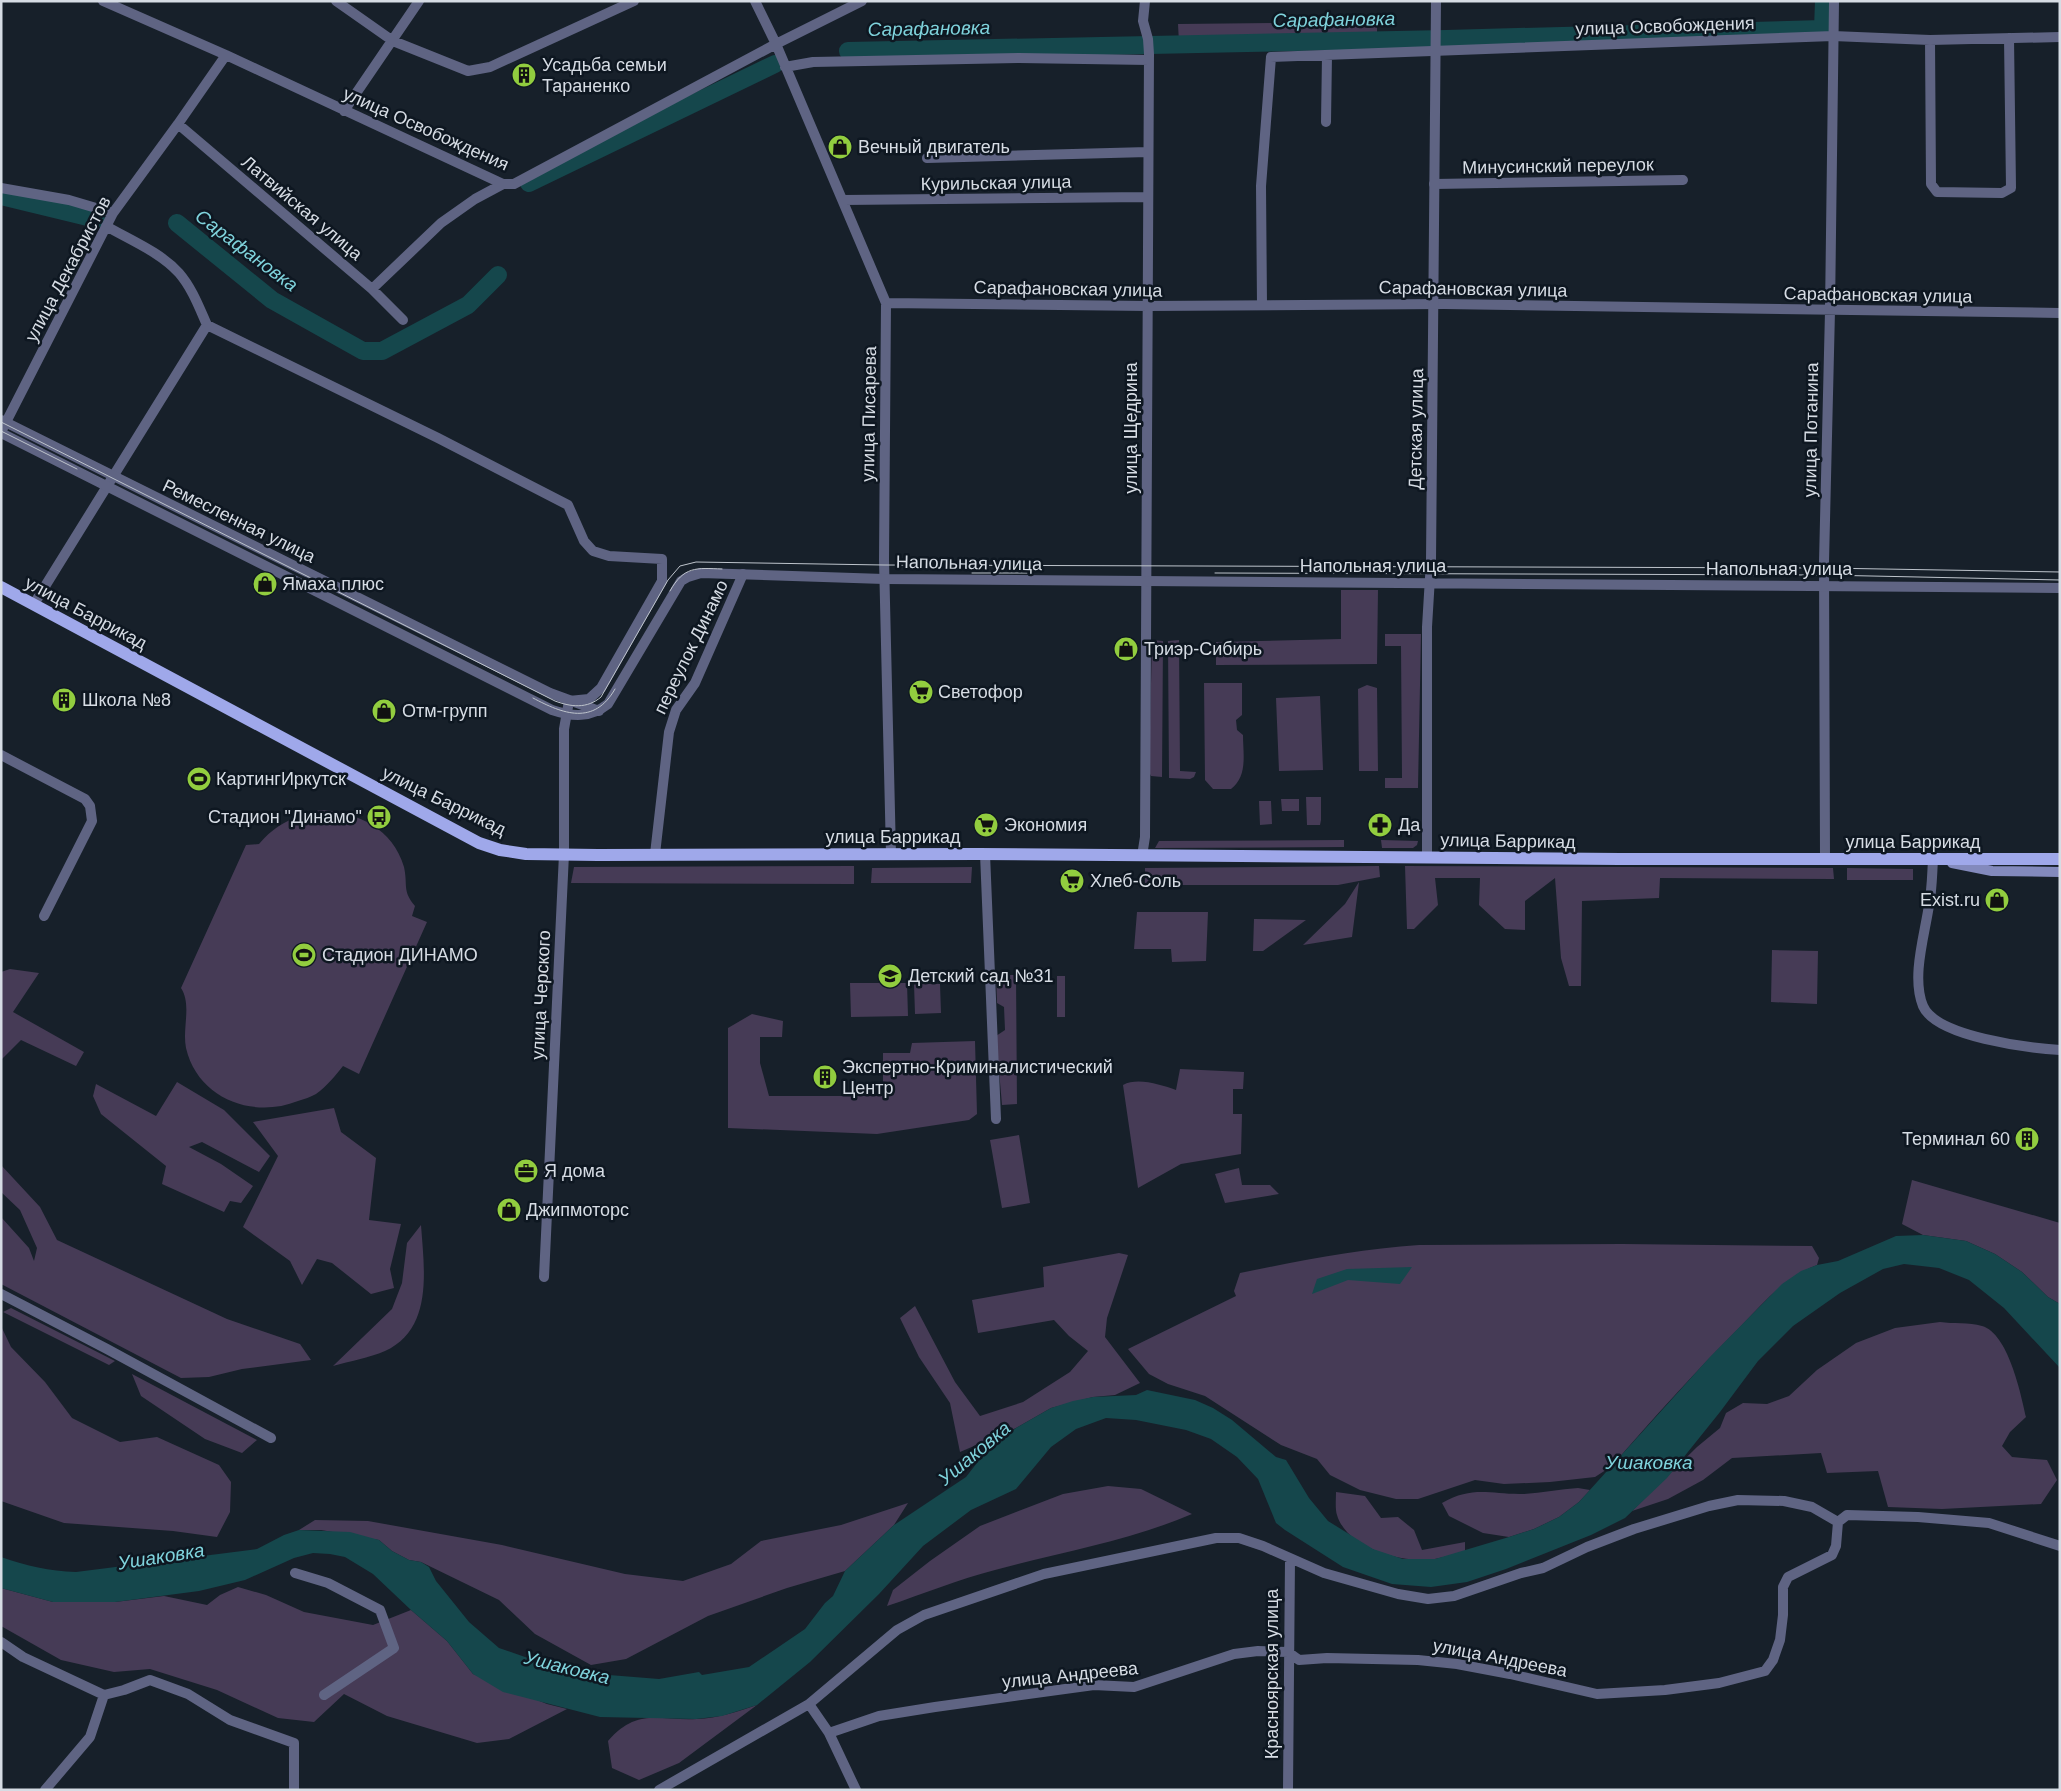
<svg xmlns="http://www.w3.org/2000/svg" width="2061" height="1791" viewBox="0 0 2061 1791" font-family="Arial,sans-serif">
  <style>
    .green { fill: #463b56 }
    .water { fill: #15474c }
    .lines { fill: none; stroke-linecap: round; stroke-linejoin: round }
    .river { stroke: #15474c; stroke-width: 18 }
    .minor { stroke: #5f6483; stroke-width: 10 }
    .tertiary { stroke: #5f6483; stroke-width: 10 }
    .secondary { stroke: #838abd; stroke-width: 10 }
    .primary { stroke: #9fa8ea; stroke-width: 12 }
    .tram { stroke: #bec4cc; stroke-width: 1 }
    .labels { text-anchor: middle; stroke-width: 5; stroke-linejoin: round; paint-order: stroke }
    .street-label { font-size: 18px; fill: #d6dce4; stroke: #0e1721 }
    .poi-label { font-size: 18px; fill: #d6dce4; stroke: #0e1721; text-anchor: start }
    .water-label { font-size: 19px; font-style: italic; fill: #7fd3dc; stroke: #0e1721 }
  </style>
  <rect width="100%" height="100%" fill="#17202a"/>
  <path class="green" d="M1377 22V36L1179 43 1178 24Z
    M1341 590H1378L1377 664 1216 665V642L1341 639Z
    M1385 634H1421L1418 788H1385V778H1402L1401 646H1385Z
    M1152 640 1163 641 1162 777 1151 776 1149 772Z
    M1179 640 1180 771 1196 772 1194 777 1190 779 1169 778 1168 641Z
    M1204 683H1242V715L1236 720 1237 730 1243 735C1243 754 1248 776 1231 789H1213L1205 780Z
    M1367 685 1377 688 1378 771H1359L1358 689Z
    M1320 696 1323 770 1279 771 1276 698Z
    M1306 797H1321V820L1320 825H1307Z
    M1281 799H1299V811H1282Z
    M1259 801H1271L1272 824 1260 825Z
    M321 810C358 812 393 829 404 867 408 885 402 891 415 906L412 916 427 922 359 1074 343 1066C335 1076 327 1086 316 1094 311 1097 304 1099 298 1101 253 1119 198 1099 186 1048 182 1028 192 1005 181 988L246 845 259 844C276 824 296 815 321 810Z
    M1344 840V847L1155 848 1159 841Z
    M1381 840 1418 841 1417 845 1413 848H1382Z
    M854 866V884L571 883 574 867Z
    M1379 866 1380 877 1338 885H1145V868Z
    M1405 866 1833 868 1834 879 1660 878 1659 898 1582 901 1581 986H1569L1561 958 1555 878 1525 901V930L1505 929 1479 905 1480 878H1435L1438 905 1414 929H1407Z
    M972 867 971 883H871L872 868Z
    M1847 868 1913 869V880H1847Z
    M1359 882 1352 937 1303 945 1345 904Z
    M1137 912H1208L1206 961 1172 962 1171 949H1134Z
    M1254 919 1306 920 1263 951H1253Z
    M1772 950 1818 951 1817 1004 1771 1002Z
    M10 969 39 973 13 1012 84 1052 76 1066 21 1040 1 1060V972Z
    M996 975H1016L1017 1104 1002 1105 996 1036 1005 1030 1004 1007 997 1003Z
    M1057 976H1065V1017H1057Z
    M850 983H907L908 1016 851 1017Z
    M914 984H940L941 1013 915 1014Z
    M752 1014 783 1021 782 1037H760V1063L769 1096H881L883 1095V1053H910L912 1043 975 1041 977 1114 969 1120 877 1134 728 1128V1028Z
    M1180 1069 1244 1072 1243 1089H1233V1114H1242L1241 1154 1181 1164 1138 1188 1123 1085C1138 1077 1161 1085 1176 1090Z
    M177 1082 224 1110 270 1156 259 1172 202 1142 189 1147 221 1164 253 1186 241 1203 230 1201 224 1212 162 1184 166 1166 101 1114 93 1096 96 1084 156 1116Z
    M334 1108 341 1132 376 1158 369 1220 401 1224 390 1269 394 1288 371 1294 332 1263 317 1259 302 1285 290 1261 243 1227 278 1156 253 1122Z
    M1019 1135 1030 1203 1002 1208 990 1140Z
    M1 1165 40 1207 57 1240 227 1319 300 1344 311 1360 242 1369 209 1377 181 1378 1 1284V1217L29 1248 34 1261 37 1248 20 1210 1 1192Z
    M1239 1168 1242 1185H1270L1279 1194 1225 1203 1215 1174Z
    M1912 1180 2060 1223V1304L2048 1297 2022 1272 1995 1254 1966 1241 1923 1235 1902 1224Z
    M421 1225C424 1268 434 1329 385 1351 369 1358 350 1361 333 1366L392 1309 402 1283 407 1243Z
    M1622 1244 1812 1246 1819 1258 1817 1265C1785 1277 1764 1302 1741 1326 1696 1371 1653 1418 1612 1466L1595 1477 1550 1482 1504 1484 1475 1480 1418 1499H1396L1360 1490 1330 1475 1317 1459 1281 1445 1205 1396 1168 1384 1149 1374 1128 1349 1236 1296 1234 1291 1240 1273C1299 1261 1359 1249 1419 1245Z
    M1119 1253 1128 1255 1107 1318 1105 1337 1140 1383 1115 1395 1093 1397 1051 1408 1016 1428 960 1452 950 1403 919 1357 900 1318 915 1306 955 1382 980 1416 1023 1402 1070 1372 1088 1351 1069 1336 1054 1320 978 1333 972 1300 1044 1287 1043 1267Z
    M11 1308 115 1361 109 1365 3 1312Z
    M1940 1322C1953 1324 1969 1322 1982 1326 2008 1333 2021 1394 2026 1417L2010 1432 2002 1446 2012 1457 2047 1460 2057 1480 2041 1504 1942 1509 1888 1507 1878 1471 1827 1473 1821 1453 1732 1458 1703 1480 1668 1499 1632 1511 1697 1447 1720 1428 1726 1413 1743 1403 1767 1404 1789 1396 1817 1370 1856 1343 1895 1328Z
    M1 1326 11 1347 45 1382 72 1418 120 1442 157 1437 219 1465 231 1482 230 1512 217 1537 173 1531 64 1523 1 1501Z
    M132 1374 257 1440 242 1453 205 1439 141 1396Z
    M1108 1486 1141 1489 1192 1514C1129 1541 1061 1552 995 1570 959 1579 923 1594 887 1606L893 1590 930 1561 980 1526 1063 1494Z
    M1578 1488 1590 1490 1579 1502 1559 1517 1534 1529 1509 1537 1483 1533 1449 1516 1442 1503C1474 1485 1491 1495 1524 1494 1542 1493 1560 1489 1578 1488Z
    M1336 1492 1365 1496 1381 1518 1398 1517 1414 1530 1422 1550 1465 1542V1551C1455 1554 1445 1557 1435 1559 1405 1564 1347 1549 1337 1515 1335 1509 1336 1499 1336 1492Z
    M908 1503 894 1525 845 1571 787 1588 708 1616 626 1659 591 1665 535 1634 499 1600 421 1562 409 1560 392 1551 379 1540 321 1530H299L315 1520 368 1521 502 1545 625 1574 683 1581 731 1564 761 1541 841 1525Z
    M238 1587 266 1595 304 1612 373 1625 411 1610 447 1641 473 1674 547 1704 567 1709 509 1739 477 1743 387 1716 344 1694 314 1722 278 1718 217 1690 150 1669 114 1672 61 1660 1 1626V1588L53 1602H115L164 1596 207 1605 220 1595Z
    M757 1705 679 1763 639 1780 612 1768 608 1741C638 1707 658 1721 697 1719 718 1718 737 1712 757 1705Z"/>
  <path class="water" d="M1923 1235 1966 1241 1995 1254 2022 1272 2048 1297 2060 1304V1368L2004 1308 1969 1280 1939 1268 1904 1264 1883 1269 1840 1293 1793 1326 1758 1361 1720 1412 1667 1478 1625 1518 1591 1535 1506 1569 1467 1582 1431 1587 1392 1584 1343 1567 1285 1530 1276 1523 1258 1479 1237 1457 1211 1439 1186 1430 1136 1420 1106 1418 1076 1429 1051 1447 1016 1489 971 1510 923 1546 879 1594 810 1662 757 1705 722 1716 696 1719 600 1717 503 1692 473 1674 447 1641 411 1610 373 1574 345 1557 330 1554 313 1553 294 1558 245 1580 199 1591 115 1602H53L1 1588V1557C27 1566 49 1571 76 1572L257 1549 284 1535 299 1530 350 1532 379 1540 392 1551 409 1560 421 1562 429 1567 436 1581 469 1622 499 1648 525 1657 609 1675 659 1679 699 1672 702 1675 749 1667 805 1629 825 1603 833 1596 845 1571 894 1525 966 1477 987 1450 1016 1428 1051 1408 1073 1401 1093 1397 1136 1395 1147 1390 1195 1400 1213 1408 1232 1420 1276 1457 1286 1460 1309 1498 1328 1521 1373 1549 1403 1559H1435L1509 1537 1534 1529 1559 1517 1579 1502 1709 1358 1782 1284 1801 1271 1817 1265 1838 1261 1896 1236Z
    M1412 1267 1400 1284 1348 1280 1312 1294 1317 1279 1347 1269Z"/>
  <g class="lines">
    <path class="river" d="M848 51 1446 39 1823 29 1824 1
      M529 183 775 64
      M1 196 96 219
      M177 223 272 300 363 351H382L468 305 498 275"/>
    <path class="minor" d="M103 1 226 55 503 184H514L776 44 862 1
      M336 1 393 41 468 71 490 67 634 1
      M755 1 776 44 886 303 884 560 891 854
      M1930 40 1931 184 1937 192 2002 193 2011 188 2009 38
      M785 67 813 62 1019 58 1149 60
      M344 111 419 1
      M1326 122 1327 55
      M178 124 372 289 403 320
      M927 158 1148 152
      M1434 184 1683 180
      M1 188 69 200 113 213
      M843 200 1148 197
      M106 226C130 240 160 252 179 273 192 288 199 307 207 325L438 438 568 505 584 541 593 551 609 556 662 559V581L601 688 589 699 569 701 564 729V854L544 1277
      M372 289 441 223 475 199 503 184
      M886 303 1148 306 1444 304 2060 313
      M1262 305 1261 186 1271 57 1833 36 1930 40 2060 37
      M2 430 113 213 178 124 226 55
      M34 604 207 325
      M1 755 85 799 90 806 92 821 44 916
      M655 854 669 732 676 710 695 683 743 574
      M985 854 996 1119
      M1142 856 1145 837 1149 54 1148 39 1143 21 1145 1
      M1825 859 1824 562 1830 311 1834 1
      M1933 860C1932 875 1932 890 1929 905 1925 934 1911 977 1923 1006 1936 1037 2029 1048 2060 1050
      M1 1294 107 1349 271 1438
      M295 1573 328 1583 380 1610 394 1648 324 1695
      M1 1642 23 1657 104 1695 90 1737 45 1790
      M104 1695 124 1690 150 1680 188 1694 230 1720 294 1743V1790
      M809 1704 829 1733 856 1790
      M829 1733 879 1716 935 1707 1094 1685 1134 1687 1234 1654 1258 1651 1288 1652 1299 1660 1327 1658 1418 1660 1457 1664 1510 1674 1597 1694 1665 1690 1719 1683 1765 1671 1773 1660 1780 1640 1783 1615V1587L1788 1577 1832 1555 1836 1546 1838 1522 1847 1515 1918 1517 1989 1523 2060 1546
      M659 1790 809 1704 897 1630 924 1615 1044 1574 1216 1538H1239L1263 1546 1324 1573 1398 1594 1428 1599 1454 1596 1521 1573 1543 1568 1587 1547 1634 1529 1709 1506 1738 1500 1784 1501 1812 1507 1838 1522
      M1288 1790 1290 1559"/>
    <path class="tertiary" d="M1 420 550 693 599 711
      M1 433 552 710C573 717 590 718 608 704L681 581 688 577 701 573 884 579 2060 588
      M1427 857V627L1431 561 1436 1"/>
    <path class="secondary" d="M1952 863 1992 871 2060 872"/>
    <path class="primary" d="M1 587 479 843 500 850 526 854 598 855 978 854 1620 859H2060"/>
    <path class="tram" d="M1 422 555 701C571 707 587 709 601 697L668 580 680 566 696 562 884 565 1824 568 2060 572
      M1 431 77 469
      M972 573H1027
      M1215 573 1824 575 2060 580
      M670 591C684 566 696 568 722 569
      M533 698C563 714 594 726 615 689"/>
  </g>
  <defs>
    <symbol id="building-disc" viewBox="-11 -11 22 22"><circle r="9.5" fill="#92cd3f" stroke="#0e1721"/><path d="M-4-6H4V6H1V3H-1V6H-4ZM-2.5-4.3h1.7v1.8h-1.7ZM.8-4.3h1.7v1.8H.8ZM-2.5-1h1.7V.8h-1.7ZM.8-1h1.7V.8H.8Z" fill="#111"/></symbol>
    <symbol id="shop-disc" viewBox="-11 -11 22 22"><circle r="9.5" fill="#92cd3f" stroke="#0e1721"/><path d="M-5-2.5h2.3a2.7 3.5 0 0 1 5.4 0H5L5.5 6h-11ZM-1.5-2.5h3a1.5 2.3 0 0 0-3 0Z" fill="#111"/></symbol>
    <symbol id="supermarket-disc" viewBox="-11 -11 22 22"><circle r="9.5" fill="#92cd3f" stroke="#0e1721"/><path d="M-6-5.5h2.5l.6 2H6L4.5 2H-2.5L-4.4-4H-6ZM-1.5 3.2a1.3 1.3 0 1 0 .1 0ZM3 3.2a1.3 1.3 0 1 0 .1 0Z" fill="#111"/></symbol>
    <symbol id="stadium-disc" viewBox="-11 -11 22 22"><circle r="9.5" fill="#92cd3f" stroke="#0e1721"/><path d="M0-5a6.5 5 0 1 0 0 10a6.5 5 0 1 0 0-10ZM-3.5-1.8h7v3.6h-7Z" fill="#111"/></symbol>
    <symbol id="bus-disc" viewBox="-11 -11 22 22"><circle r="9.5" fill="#92cd3f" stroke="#0e1721"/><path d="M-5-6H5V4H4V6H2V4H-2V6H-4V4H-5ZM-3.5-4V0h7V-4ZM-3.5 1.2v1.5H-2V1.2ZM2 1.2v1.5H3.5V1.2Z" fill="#111"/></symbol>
    <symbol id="pharmacy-disc" viewBox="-11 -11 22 22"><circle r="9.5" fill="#92cd3f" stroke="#0e1721"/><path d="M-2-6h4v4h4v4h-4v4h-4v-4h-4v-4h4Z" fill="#111"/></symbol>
    <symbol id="school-disc" viewBox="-11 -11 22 22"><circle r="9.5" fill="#92cd3f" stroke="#0e1721"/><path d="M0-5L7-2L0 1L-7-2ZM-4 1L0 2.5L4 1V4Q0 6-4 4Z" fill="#111"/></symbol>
    <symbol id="office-disc" viewBox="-11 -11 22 22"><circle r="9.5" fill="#92cd3f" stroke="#0e1721"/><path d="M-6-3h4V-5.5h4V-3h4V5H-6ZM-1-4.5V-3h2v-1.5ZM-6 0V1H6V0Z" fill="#111"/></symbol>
  </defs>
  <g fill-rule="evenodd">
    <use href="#building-disc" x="510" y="61" width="28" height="28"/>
    <use href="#shop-disc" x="826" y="133" width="28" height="28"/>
    <use href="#shop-disc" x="251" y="570" width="28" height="28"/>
    <use href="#shop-disc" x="1112" y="635" width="28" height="28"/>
    <use href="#supermarket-disc" x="907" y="678" width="28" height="28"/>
    <use href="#building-disc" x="50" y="686" width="28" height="28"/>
    <use href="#shop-disc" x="370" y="697" width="28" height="28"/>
    <use href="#stadium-disc" x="185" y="765" width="28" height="28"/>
    <use href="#bus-disc" x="365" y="803" width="28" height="28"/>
    <use href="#supermarket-disc" x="972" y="811" width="28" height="28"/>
    <use href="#pharmacy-disc" x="1366" y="811" width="28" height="28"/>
    <use href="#supermarket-disc" x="1058" y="867" width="28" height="28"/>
    <use href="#shop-disc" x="1983" y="886" width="28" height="28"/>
    <use href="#stadium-disc" x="290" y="941" width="28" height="28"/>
    <use href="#school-disc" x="876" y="962" width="28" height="28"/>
    <use href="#building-disc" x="811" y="1063" width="28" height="28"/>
    <use href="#building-disc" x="2013" y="1125" width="28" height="28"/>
    <use href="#office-disc" x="512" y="1157" width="28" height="28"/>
    <use href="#shop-disc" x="495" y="1196" width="28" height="28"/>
  </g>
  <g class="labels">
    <g class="street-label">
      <text transform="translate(1665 26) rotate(-2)" y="6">улица Освобождения</text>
      <text transform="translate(426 129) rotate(24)" y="6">улица Освобождения</text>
      <text transform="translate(1558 166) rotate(-1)" y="6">Минусинский переулок</text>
      <text transform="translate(996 183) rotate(-1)" y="6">Курильская улица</text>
      <text transform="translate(302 208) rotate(40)" y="6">Латвийская улица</text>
      <text transform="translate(68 269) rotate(-62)" y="6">улица Декабристов</text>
      <text transform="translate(1068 289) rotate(1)" y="6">Сарафановская улица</text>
      <text transform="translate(1473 289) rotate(1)" y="6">Сарафановская улица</text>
      <text transform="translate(1878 295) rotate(1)" y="6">Сарафановская улица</text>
      <text transform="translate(869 414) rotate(-89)" y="6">улица Писарева</text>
      <text transform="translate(1131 428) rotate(-90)" y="6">улица Щедрина</text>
      <text transform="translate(1416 429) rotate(-89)" y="6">Детская улица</text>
      <text transform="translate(1811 430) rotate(-89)" y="6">улица Потанина</text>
      <text transform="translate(239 521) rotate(26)" y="6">Ремесленная улица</text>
      <text transform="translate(969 563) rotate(1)" y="6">Напольная улица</text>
      <text x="1373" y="572">Напольная улица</text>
      <text x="1779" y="575">Напольная улица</text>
      <text transform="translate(86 613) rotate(28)" y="6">улица Баррикад</text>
      <text transform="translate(691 647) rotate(-64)" y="6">переулок Динамо</text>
      <text transform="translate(444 801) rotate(26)" y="6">улица Баррикад</text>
      <text x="893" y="843">улица Баррикад</text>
      <text transform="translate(1508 841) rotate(1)" y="6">улица Баррикад</text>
      <text x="1913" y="848">улица Баррикад</text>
      <text transform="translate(541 995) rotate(-87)" y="6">улица Черского</text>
      <text transform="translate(1500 1658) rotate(11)" y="6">улица Андреева</text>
      <text transform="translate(1272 1674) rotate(-90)" y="6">Красноярская улица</text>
      <text transform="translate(1070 1675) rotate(-6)" y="6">улица Андреева</text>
    </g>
    <g class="poi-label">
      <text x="542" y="71">Усадьба семьи<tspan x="542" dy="21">Тараненко</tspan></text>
      <text x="858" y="153">Вечный двигатель</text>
      <text x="282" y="590">Ямаха плюс</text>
      <text x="1144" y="655">Триэр-Сибирь</text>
      <text x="938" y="698">Светофор</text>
      <text x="82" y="706">Школа №8</text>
      <text x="402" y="717">Отм-групп</text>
      <text x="216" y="785">КартингИркутск</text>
      <text x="362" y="823" text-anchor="end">Стадион "Динамо"</text>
      <text x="1004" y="831">Экономия</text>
      <text x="1398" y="831">Да</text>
      <text x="1090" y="887">Хлеб-Соль</text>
      <text x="1980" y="906" text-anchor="end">Exist.ru</text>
      <text x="322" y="961">Стадион ДИНАМО</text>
      <text x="908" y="982">Детский сад №31</text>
      <text x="842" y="1073">Экспертно-Криминалистический<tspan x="842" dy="21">Центр</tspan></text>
      <text x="2010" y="1145" text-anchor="end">Терминал 60</text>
      <text x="544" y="1177">Я дома</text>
      <text x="526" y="1216">Джипмоторс</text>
    </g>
    <g class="water-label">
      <text transform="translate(1334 19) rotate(-1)" y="7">Сарафановка</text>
      <text transform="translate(929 28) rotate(-1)" y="7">Сарафановка</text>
      <text transform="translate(247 250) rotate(37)" y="7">Сарафановка</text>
      <text transform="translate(974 1453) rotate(-40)" y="7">Ушаковка</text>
      <text x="1649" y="1469">Ушаковка</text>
      <text transform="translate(161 1556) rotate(-9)" y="7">Ушаковка</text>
      <text transform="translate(567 1667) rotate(14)" y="7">Ушаковка</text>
    </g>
  </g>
  <rect width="2061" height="1791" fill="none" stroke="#d6dce4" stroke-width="5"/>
</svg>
